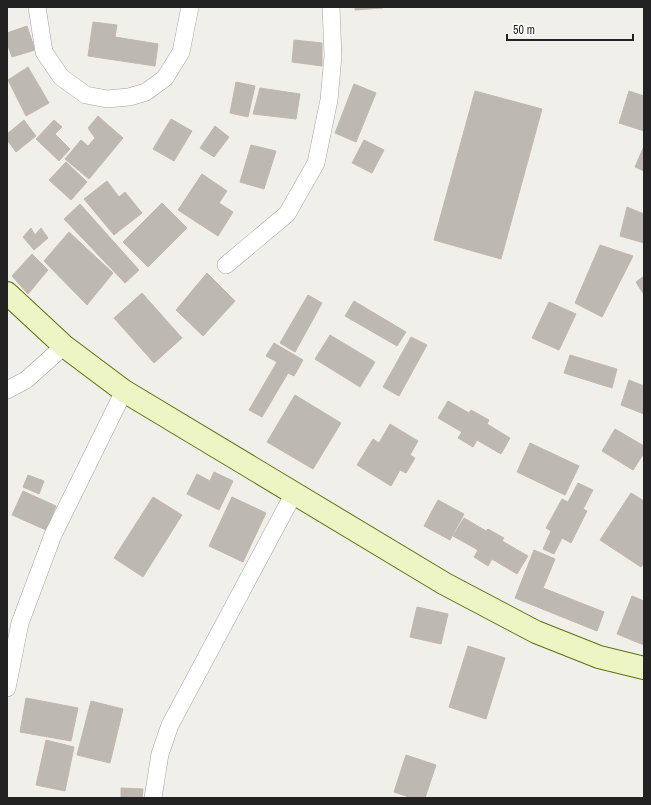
<svg xmlns="http://www.w3.org/2000/svg" width="651" height="805" viewBox="0 0 651 805" font-family="'Archivo Narrow',sans-serif">
	<rect width="100%" height="100%" fill="#f1efe9"/>
	<!-- building -->
	<path fill="#beb8b2" stroke="#c2b8ad" d="M355 7H383V8L355 10Z
		M93 22 117 25 115 37 158 44 155 66 88 56Z
		M27 26 35 50 12 57 7 43V33Z
		M294 40 322 43V66L292 62Z
		M28 67 49 103 26 116 8 80Z
		M236 82 255 86 248 117 230 113Z
		M354 84 376 93 356 142 335 133Z
		M260 88 300 94 296 119 253 114Z
		M475 91 542 109 501 259 434 240Z
		M629 91 644 96V131L619 123Z
		M98 116 123 138 89 179 65 159 81 140 88 146 95 138 88 128Z
		M171 119 192 131 174 161 153 149Z
		M24 120 36 136 16 152 7 140V134Z
		M54 120 62 127 55 134 70 149 59 161 36 139Z
		M215 126 229 137 214 157 200 148Z
		M364 140 384 150 372 173 352 163Z
		M251 145 276 151 264 189 240 182Z
		M644 146V171L635 167Z
		M66 162 87 182 71 200 49 180Z
		M202 174 227 191 219 203 233 212 218 236 178 210Z
		M107 181 119 197 125 192 142 213 114 235 84 199Z
		M162 203 187 228 148 267 123 242Z
		M80 204 139 270 125 283 64 219Z
		M627 207 644 214V243L620 236Z
		M31 228 35 235 41 228 48 238 34 250 23 237Z
		M69 232 113 273 87 305 44 261Z
		M600 245 633 256 602 317 575 303Z
		M32 254 48 270 28 294 12 276Z
		M207 273 235 301 203 336 176 310Z
		M644 276V295L636 282Z
		M142 293 182 338 154 363 114 318Z
		M308 295 322 303 295 352 280 343Z
		M354 301 406 332 397 346 345 316Z
		M549 302 576 314 559 350 532 338Z
		M330 335 375 362 360 387 315 359Z
		M411 337 427 345 399 396 383 387Z
		M274 343 303 360 294 376 288 373 262 417 249 410 277 362 266 356Z
		M570 355 617 369 612 388 564 373Z
		M629 380 644 386V414L621 405Z
		M295 395 341 423 313 469 267 442Z
		M448 401 469 413 471 410 489 420 487 424 510 438 501 454 477 440 473 447 458 438 462 432 438 418Z
		M390 424 418 441 410 455 415 458 406 473 400 470 391 486 357 465 373 439 379 443Z
		M615 429 644 446V453L633 470 602 451Z
		M530 443 579 466 565 495 517 472Z
		M214 472 233 481 219 510 187 494 197 474 210 481Z
		M28 475 44 481 39 494 23 487Z
		M578 483 593 490 583 509 587 511 571 543 562 538 554 554 543 549 551 531 546 528 562 499 568 502Z
		M23 491 56 506 46 530 12 515Z
		M631 493 644 501V563L641 567 600 540Z
		M153 497 182 515 143 577 114 558Z
		M232 497 266 513 243 562 209 546Z
		M438 500 464 514 450 540 424 526Z
		M464 518 486 531 488 529 504 538 502 541 528 556 517 574 492 559 488 566 474 557 478 550 453 536Z
		M534 550 555 559 543 588 604 612 597 631 515 598Z
		M632 596 644 601V645L617 634Z
		M417 607 448 614 441 644 410 637Z
		M468 646 505 658 486 719 449 707Z
		M26 698 78 708 71 741 20 732Z
		M91 701 123 709 110 763 77 755Z
		M46 740 74 747 65 791 36 785Z
		M406 755 436 765 425 798H412L394 792Z
		M121 788 143 789 142 798H121Z"/>
	<g fill="none" stroke-linecap="round" stroke-linejoin="round">
		<!-- street casing -->
		<g stroke="#a3a3a3" stroke-width="18">
			<path id="street" d="M37 7 44 52 61 77 86 95 107 99 129 97 146 92 165 78 181 52 190 7
				M226 265 287 214 316 163 329 100 333 56 331 7
				M7 390 26 380 64 346
				M7 688 20 623 53 535 124 391
				M153 798 160 754 170 725 294 493"/>
		</g>
		<!-- secondary casing -->
		<g stroke="#5d720f" stroke-width="24">
			<path id="secondary" d="M7 293 64 346 124 391 445 584 536 632 599 657 644 668"/>
		</g>
		<!-- street -->
		<use href="#street" stroke="#fff" stroke-width="17"/>
		<!-- secondary -->
		<use href="#secondary" stroke="#edf5c4" stroke-width="22"/>
	</g>
	<!-- border -->
	<rect width="651" height="805" fill="none" stroke="#222222" stroke-width="16"/>
	<!-- scale -->
	<path d="M507 34v6h126v-6" fill="none" stroke="#222222" stroke-width="2"/>
	<text x="513" y="34" font-size="12" fill="#222222" stroke="#ffffff" stroke-width="3" paint-order="stroke">50 m</text>
</svg>
